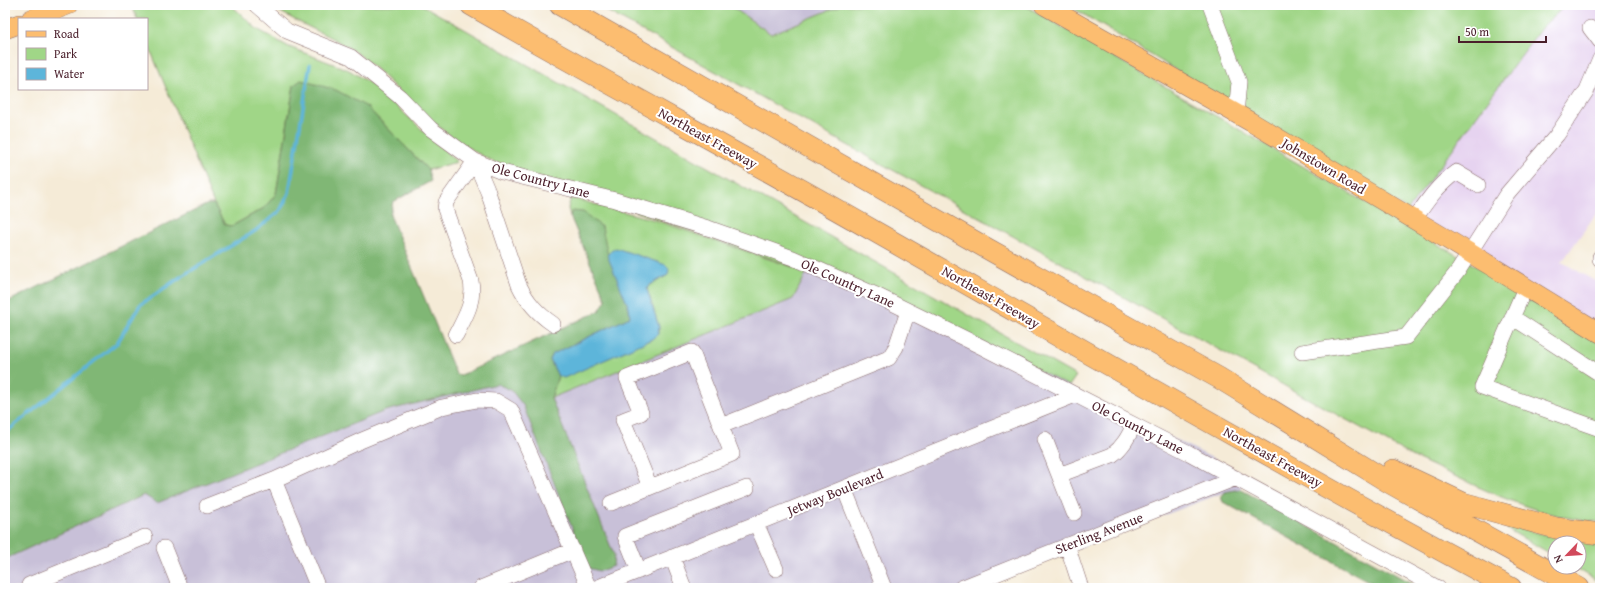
<svg xmlns="http://www.w3.org/2000/svg" width="1605" height="593" viewBox="0 0 1605 593" font-family="'Gentium Book Plus',serif">
	<rect width="100%" height="100%" fill="#fff"/>
	<filter id="ink" filterUnits="userSpaceOnUse"><feTurbulence type="fractalNoise" baseFrequency=".025" numOctaves="2"/><feDisplacementMap in="SourceGraphic" scale="8" xChannelSelector="R" yChannelSelector="G"/><feConvolveMatrix kernelMatrix="1 2 1 2 8 2 1 2 1" color-interpolation-filters="sRGB"/></filter>
	<filter id="wash" filterUnits="userSpaceOnUse"><feTurbulence type="fractalNoise" baseFrequency=".012" numOctaves="4" result="noise"/><feDisplacementMap in="SourceGraphic" scale="16" xChannelSelector="R" yChannelSelector="G"/><feGaussianBlur stdDeviation="0.9" result="paint"/><feColorMatrix in="noise" values="0 0 0 0 0 0 0 0 0 0 0 0 0 0 0 0 0 1.4 0 .05"/><feComposite in="paint" operator="in"/></filter>
	<g filter="url(#wash)">
		<rect width="100%" height="100%" fill="#f5ebd7"/>
		<!-- built -->
		<path fill="#e6d3f0" d="M1566 5H1600V208L1562 262 1600 284V337L1515 296 1408 210 1542 27Z"/>
		<!-- industrial -->
		<path fill="#c8c0d8" d="M729 5H842L771 34Z
			M813 261 919 310 1246 475 1240 489 1225 492 974 588H5V559L145 495 385 411 497 384 511 390 523 405 588 568 614 555 551 398 793 299Z"/>
		<!-- green -->
		<path fill="#a0d687" stroke="#757a59" d="M140 5H231L257 29 289 47 349 70 376 87 457 162 428 170 367 107 294 85 276 194 264 208 232 226 225 225 214 204 147 42V19H137L133 8Z
			M270 5H422L1076 376 1069 386 919 310 494 162C474 152 455 140 438 126 410 105 388 78 361 56 333 35 298 25 270 5Z
			M596 5H729L771 34 842 5H1024L1510 286 1515 296 1526 301H1539L1600 337V522C1534 518 1473 484 1414 457L869 157Z
			M1068 5H1566L1542 27 1408 210Z
			M571 198 655 220 807 272 793 299 551 398 558 376 564 377 652 339 658 334 659 327 647 289 650 285 668 275 611 251 607 255 602 227 572 211 570 216 568 208Z
			M1509 525 1550 536 1600 545V582L1574 567H1579V543H1555V556L1507 529Z"/>
		<!-- forest -->
		<path fill="#80b774" stroke="#656b50" d="M301 80 336 90 367 107 428 170 431 181 393 202 390 215 456 374 461 375 599 311 606 300 570 216 572 211 583 212 602 227 608 255 629 308 630 317 553 354 550 360 558 376 551 398 614 555 613 566 600 571 588 568 523 405 511 390 497 384 385 411 157 503 144 495 5 559V303L208 204H214L225 225 232 226 264 208 276 194 294 85Z
			M1240 489 1420 588H1381L1223 502 1221 497 1225 492Z"/>
		<!-- water -->
		<path fill="#5db5da" stroke="#546a82" d="M616 248 666 265 669 269 668 275 650 285 647 289 659 327 658 334 652 339 564 378 558 376 550 360 553 354 630 317 629 308 607 255 611 251Z"/>
		<g fill="none" stroke-linecap="round" stroke-linejoin="round">
			<!-- stream -->
			<path stroke="#5db5da" stroke-width="3.5" d="M5 433 117 343 140 305 179 278 255 231 280 211 289 193 310 65"/>
		</g>
	</g>
	<g filter="url(#ink)">
		<g fill="none" stroke-linecap="round" stroke-linejoin="round">
			<!-- minor casing -->
			<g stroke="#866667" stroke-width="16">
				<path id="minor" d="M257 5 287 31 351 57 400 97 431 129 475 161 502 172 615 200 711 229 793 258 874 294 982 347 1189 453 1438 588
					M1210 5 1239 82 1236 114
					M1590 28 1600 41
					M475 161 488 192 519 285C527 302 537 313 553 324
					M1414 220C1427 201 1437 186 1456 172L1478 185
					M1600 257V259
					M1525 288 1482 387 1600 429
					M1512 317 1600 374
					M456 335C465 317 475 302 471 281L445 209 446 202 475 161
					M1302 352 1406 337 1458 271 1506 195 1557 135 1587 90 1600 59
					M721 426 889 358 896 347 908 311
					M1045 439 1059 475
					M844 488 884 588
					M611 503 732 454 692 352 627 378 641 413 623 420 650 487
					M207 506 274 480
					M1074 513 1059 475 1112 455C1123 447 1128 437 1134 425
					M756 523 776 569
					M1067 545 1081 588
					M164 548 180 588
					M672 557 684 588
					M639 571 625 536 747 488
					M30 588 29 585 145 537
					M318 588 274 480 360 441 442 407 477 400 496 401 511 410 589 588
					M481 588 573 550
					M596 588 1075 395
					M961 588 1236 478"/>
			</g>
			<!-- major casing -->
			<g stroke="#866667" stroke-width="20">
				<path id="major" d="M1044 5 1251 122 1470 253 1600 333
					M31 19 68 5
					M5 29 19 24"/>
			</g>
			<!-- highway casing -->
			<g stroke="#866667" stroke-width="22">
				<path id="highway" d="M471 5C604 82 740 154 874 231 1085 351 1296 473 1511 588
					M560 5 988 249 1219 378 1390 483 1579 588
					M1393 470 1463 503 1556 528 1600 534"/>
			</g>
			<!-- minor -->
			<use href="#minor" stroke="#fff" stroke-width="15"/>
			<!-- major -->
			<use href="#major" stroke="#fcbd6f" stroke-width="19"/>
			<!-- highway -->
			<use href="#highway" stroke="#fcbd6f" stroke-width="21"/>
		</g>
	</g>
	<g text-anchor="middle" dominant-baseline="central" stroke-width="4" stroke-linejoin="round" paint-order="stroke">
		<!-- street labels -->
		<g font-size="14" fill="#4a1f2b" stroke="#fff">
			<text transform="translate(708 138) rotate(29)">Northeast Freeway</text>
			<text transform="translate(1324 166) rotate(31)">Johnstown Road</text>
			<text transform="translate(541 180) rotate(15)">Ole Country Lane</text>
			<text transform="translate(848 283) rotate(24)">Ole Country Lane</text>
			<text transform="translate(991 297) rotate(30)">Northeast Freeway</text>
			<text transform="translate(1138 427) rotate(27)">Ole Country Lane</text>
			<text transform="translate(1273 457) rotate(29)">Northeast Freeway</text>
			<text transform="translate(835 492) rotate(-22)">Jetway Boulevard</text>
			<text transform="translate(1099 533) rotate(-21)">Sterling Avenue</text>
		</g>
	</g>
	<!-- margin -->
	<rect width="1605" height="593" fill="none" stroke="#fff" stroke-width="20"/>
	<!-- legend -->
	<rect x="18" y="18" width="130" height="72" fill="#ffffff" stroke="#b7a5aa"/>
	<rect x="26" y="31" width="20" height="6" fill="#fcbd6f" stroke="#b7a5aa"/>
	<text x="54" y="38" font-size="12" fill="#4a1f2b">Road</text>
	<rect x="26" y="48" width="20" height="12" fill="#a0d687" stroke="#b7a5aa"/>
	<text x="54" y="58" font-size="12" fill="#4a1f2b">Park</text>
	<rect x="26" y="68" width="20" height="12" fill="#5db5da" stroke="#b7a5aa"/>
	<text x="54" y="78" font-size="12" fill="#4a1f2b">Water</text>
	<!-- north arrow -->
	<g transform="translate(1567 555) rotate(245)"><circle r="19" fill="#ffffff" stroke="#b7a5aa"/>
	<path d="M0-3L7 15L0 10L-7 15Z" fill="#d1495b"/>
	<text y="-6" font-size="11" font-weight="bold" text-anchor="middle" fill="#4a1f2b">N</text>
	</g>
	<!-- scale -->
	<path d="M1459 36v6h87v-6" fill="none" stroke="#4a1f2b" stroke-width="2"/>
	<text x="1465" y="36" font-size="12" fill="#4a1f2b" stroke="#ffffff" stroke-width="3" paint-order="stroke">50 m</text>
</svg>
